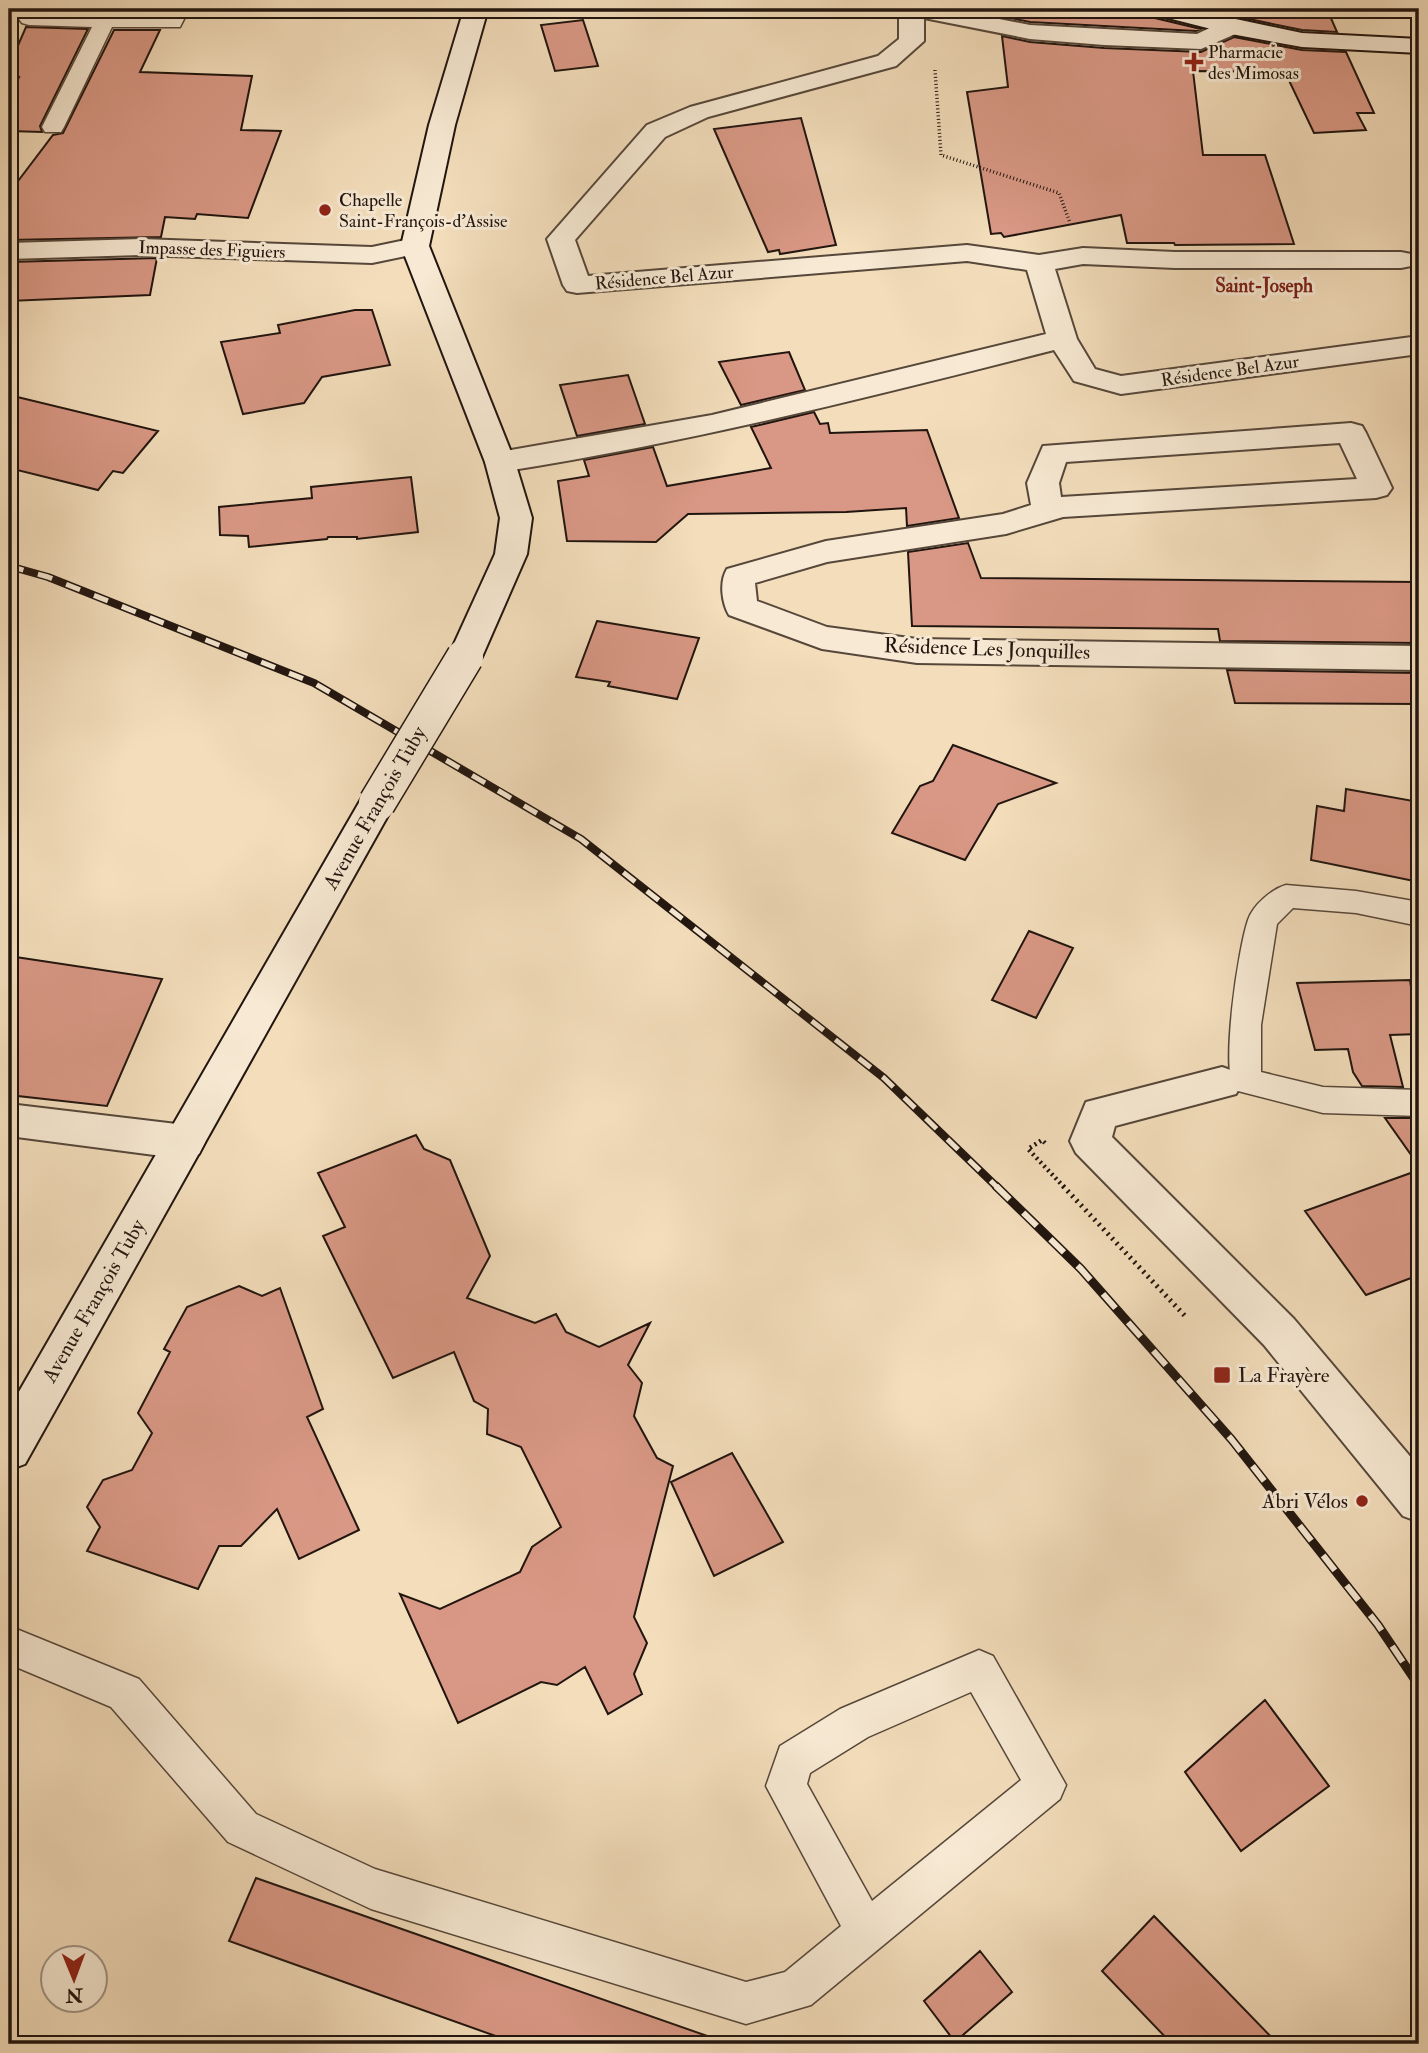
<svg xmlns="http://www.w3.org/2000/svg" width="1428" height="2053" viewBox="0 0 1428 2053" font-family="'IM FELL Double Pica',serif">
	<rect width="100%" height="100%" fill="#f3ddbb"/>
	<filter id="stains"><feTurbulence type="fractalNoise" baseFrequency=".00286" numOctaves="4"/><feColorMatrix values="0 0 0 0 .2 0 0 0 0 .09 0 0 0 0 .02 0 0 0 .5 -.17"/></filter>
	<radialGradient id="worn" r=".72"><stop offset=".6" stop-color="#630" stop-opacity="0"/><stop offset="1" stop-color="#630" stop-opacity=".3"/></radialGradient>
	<!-- building -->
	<path fill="#d99885" stroke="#21150f" stroke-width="2" d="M34 9H166L164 14 32 13Z
		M999 9H1146L1151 17 1201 29 1196 31 1030 22 1000 16Z
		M1200 9H1327L1337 32 1302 30Z
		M583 20 598 66 555 71 541 25Z
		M26 27 88 29 40 126 42 132 9 131V103L19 77H9V66Z
		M114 30H160L140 72 252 76 241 130 281 131 248 218 197 214 195 219 165 217 161 237 9 240V193L53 135 63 133Z
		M1002 36 1030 42 1104 48 1201 52 1234 37 1302 50 1346 52 1374 113H1357L1366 130 1314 133 1285 72 1193 71 1203 155H1265L1294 244 1175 245 1174 243H1127L1121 215 1004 237 1001 233 991 234 967 92 1008 87Z
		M801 118 836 245 780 254 779 250 768 252 714 129Z
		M157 258 150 295 9 301V262Z
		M355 310H372L390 365 322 377 304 403 243 414 221 342 280 333 278 325Z
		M789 352 805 390 741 405 719 362Z
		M628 375 645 424 577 436 560 385Z
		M9 395 158 431 123 473 113 471 98 490 9 468Z
		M814 412 820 424 828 423 830 433 927 430 959 518 907 526 906 508 846 512 688 514 656 542 567 541 558 481 589 476 584 460 653 447 667 486 771 468 751 427Z
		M411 477 418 532 357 539V537H328L327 539 249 547 248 536 220 535 219 507 312 498 311 487Z
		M968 543 981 578 1419 582V643L1220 641 1218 629 912 626 908 552Z
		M597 621 699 638 677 699 608 686 610 682 576 677Z
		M1227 670 1419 673V704L1235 703Z
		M953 745 1056 783 998 804 965 860 892 833 920 786 933 781Z
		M1346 789 1419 802V882L1311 860 1317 806 1344 811Z
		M1029 931 1073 948 1036 1018 992 1000Z
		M9 956 162 979 107 1106 9 1095Z
		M1410 980 1411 987 1419 986V1034L1390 1035 1403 1087 1362 1086 1353 1072 1348 1049 1315 1050 1297 983Z
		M1385 1118H1411L1419 1148V1166Z
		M416 1135 424 1149 450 1160 490 1256 467 1298 535 1323 556 1314 566 1332 599 1347 650 1323 628 1365 642 1383 634 1416 657 1458 673 1466 634 1617 647 1643 634 1674 642 1694 608 1714 585 1667 557 1685 541 1682 458 1723 400 1594 440 1609 520 1572 532 1547 561 1527 521 1447 487 1434 488 1409 474 1401 454 1352 393 1378 323 1236 345 1227 318 1173Z
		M1419 1170V1275L1366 1295 1305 1211Z
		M239 1286 262 1296 280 1288 323 1409 307 1417 359 1530 299 1559 277 1509 241 1546H219L198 1589 87 1551 100 1527 87 1507 103 1480 132 1470 152 1433 138 1413 170 1352 164 1349 187 1307Z
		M732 1453 783 1542 714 1576 671 1482Z
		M1265 1700 1329 1786 1241 1851 1185 1772Z
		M256 1878 713 2038 712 2044H518L229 1941Z
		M1154 1916 1278 2044H1172L1102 1971Z
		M980 1951 1012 1992 955 2042 924 2001Z"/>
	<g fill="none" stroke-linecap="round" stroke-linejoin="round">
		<!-- lane casing -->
		<g stroke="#56473a" stroke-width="3">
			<path id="lane" d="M169 9H189L180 27H112L64 127 61 132H45L42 127 92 27 29 25 22 23 19 19 22 15 166 17Z
				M1286 885 1356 891 1419 902V926L1356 913 1293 908 1277 924 1261 1025V1072L1323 1087 1419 1090V1116L1323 1113 1234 1090C1221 1065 1238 950 1248 920 1253 905 1272 889 1286 885Z
				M9 1626 139 1679 256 1814 375 1869 746 1982 785 1972 841 1926 766 1786 780 1746 840 1709 979 1650 993 1656 1066 1785 1060 1799 811 2005 746 2024 371 1909 228 1842 111 1707 9 1664ZM971 1692 1021 1780 872 1901 807 1784 810 1773 868 1737Z"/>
		</g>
		<!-- street casing -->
		<g stroke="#56473a" stroke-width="4">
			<path id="street" d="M899 9H949L1030 25 1197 34 1222 22 1231 20 1240 22 1243 27 1240 32 1201 49 1104 45 1030 39 924 18V41L896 66 708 117 665 137 575 240 588 276 967 245 1039 255 1083 248 1175 252H1401L1411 254 1415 260 1411 266 1401 268H1175L1083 264 1055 269 1077 339 1095 369 1121 376 1419 336V354L1121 394 1074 381 1054 350C870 397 687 443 500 472L489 469 485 462 489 455 500 452 712 415 1046 334 1027 270 967 261 577 293 567 291 563 285 547 239 647 125 690 107 878 56 899 39Z
				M415 238 425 240 429 246 425 252 372 263 141 255 9 259V243L141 239 372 247Z
				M1351 423 1362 426 1366 433 1392 488 1387 495 1376 498 1063 517 1006 534 827 562 755 583 757 601 827 627 917 639 1419 646V670L917 663 822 649 729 615C722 603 719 582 727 569L826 541 1003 514 1031 505 1027 483 1043 446ZM1340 443 1357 479 1061 497 1059 483 1066 462Z
				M1222 1067 1236 1072 1242 1083 1236 1094 1115 1126 1112 1137 1294 1319 1419 1467V1522L1403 1516 1264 1345 1076 1153 1070 1141 1086 1102Z
				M9 1104 185 1125 199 1130 205 1142 199 1154 185 1159 9 1136Z"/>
		</g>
		<!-- secondary casing -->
		<g stroke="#21150f" stroke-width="4">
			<path id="secondary" d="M464 9H488L455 125 429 246 515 462 532 518 527 554 482 657 477 665 465 669 453 665 448 657 495 554 500 518 485 462 401 246 429 125Z
				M1149 9H1189L1302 33 1419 39V53L1302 47 1231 34 1152 14Z
				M377 790 390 794 395 803 25 1464 9 1470V1409L364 794Z"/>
		</g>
		<!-- path-far2 -->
		<path stroke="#21150f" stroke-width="3.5" stroke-dasharray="1 2.5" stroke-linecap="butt" d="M935 70 941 155 1059 193 1070 223"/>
		<!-- path-far1 -->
		<path stroke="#21150f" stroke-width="4.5" stroke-dasharray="2 3.5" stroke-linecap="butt" d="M1045 1143 1042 1140 1028 1149 1065 1188"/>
		<!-- path -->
		<path stroke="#21150f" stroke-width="5" stroke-dasharray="2 4.5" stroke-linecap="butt" d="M1063 1186 1186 1317"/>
		<!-- lane -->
		<use href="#lane" fill="#f7e9d3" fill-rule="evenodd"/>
		<!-- street -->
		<use href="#street" fill="#f7e9d3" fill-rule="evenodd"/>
		<!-- secondary -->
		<use href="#secondary" fill="#f7e9d3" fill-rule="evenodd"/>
		<!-- rail-far1 casing -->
		<g stroke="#21150f" stroke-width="8">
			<path id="rail-far1" d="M9 566 48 577 314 683 581 839 884 1078 998 1188"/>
		</g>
		<!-- rail casing -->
		<g stroke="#21150f" stroke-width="9">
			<path id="rail" d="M996 1186 1081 1269 1232 1440 1378 1625 1419 1686"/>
		</g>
		<!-- rail-far1 -->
		<use href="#rail-far1" stroke="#f7e9d3" stroke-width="5" stroke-dasharray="15" stroke-linecap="butt"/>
		<!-- rail -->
		<use href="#rail" stroke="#f7e9d3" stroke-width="6" stroke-dasharray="19" stroke-linecap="butt"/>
		<!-- secondary-bridge casing -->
		<g stroke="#21150f" stroke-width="39" stroke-linecap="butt">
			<path id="secondary-bridge" d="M377 803 465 657"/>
		</g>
		<!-- secondary-bridge -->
		<use href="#secondary-bridge" stroke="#f7e9d3" stroke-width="36"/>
	</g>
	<!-- markers -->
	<g fill="#8f2418" stroke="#f7e9d3" stroke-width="2.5">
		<path d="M1190.5 51.5h7v7h7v7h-7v7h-7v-7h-7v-7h7z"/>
		<circle cx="325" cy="210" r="7"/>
		<rect x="1213" y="1366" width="18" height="18" rx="3.5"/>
		<circle cx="1362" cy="1501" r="7"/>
	</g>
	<g text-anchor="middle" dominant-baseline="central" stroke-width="6" stroke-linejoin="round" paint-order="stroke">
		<!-- far-poi labels -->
		<g font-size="18" fill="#21150f" stroke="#f7e9d3" text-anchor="start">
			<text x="1208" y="52">Pharmacie<tspan x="1208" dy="21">des Mimosas</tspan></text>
			<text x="339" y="200">Chapelle<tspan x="339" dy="21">Saint-François-d'Assise</tspan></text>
		</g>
		<!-- far-street labels -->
		<g font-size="18" fill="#21150f" stroke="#f7e9d3">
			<text transform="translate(212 250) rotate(2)">Impasse des Figuiers</text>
			<text transform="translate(664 278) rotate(-5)">Résidence Bel Azur</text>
			<text transform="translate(1230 371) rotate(-8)">Résidence Bel Azur</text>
		</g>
		<!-- far-neighbourhood labels -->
		<g font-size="19" font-weight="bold" fill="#7a1f14" stroke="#f7e9d3">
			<text x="1264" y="286">Saint-Joseph</text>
		</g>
		<!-- street labels -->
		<g font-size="21" fill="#21150f" stroke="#f7e9d3">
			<text transform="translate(987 649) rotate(2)">Résidence Les Jonquilles</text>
			<text transform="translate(375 808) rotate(-60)">Avenue François Tuby</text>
			<text transform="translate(94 1301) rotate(-60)">Avenue François Tuby</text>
		</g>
		<!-- poi labels -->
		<g font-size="21" fill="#21150f" stroke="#f7e9d3" text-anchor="start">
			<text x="1238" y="1375">La Frayère</text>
			<text x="1348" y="1501" text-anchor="end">Abri Vélos</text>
		</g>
	</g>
	<!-- margin -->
	<rect width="1428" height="2053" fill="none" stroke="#f3ddbb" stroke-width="35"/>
	<rect x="10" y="10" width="1407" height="2032" fill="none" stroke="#21150f" stroke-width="3.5"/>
	<rect x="18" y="18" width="1393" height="2018" fill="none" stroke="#21150f" stroke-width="2"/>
	<!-- north arrow -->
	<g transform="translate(74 1979) rotate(179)"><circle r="33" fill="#f7e9d3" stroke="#a19485" stroke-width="2"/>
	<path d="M0-5L12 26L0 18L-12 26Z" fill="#8f2418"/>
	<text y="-10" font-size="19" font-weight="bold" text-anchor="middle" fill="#21150f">N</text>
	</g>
	<rect width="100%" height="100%" filter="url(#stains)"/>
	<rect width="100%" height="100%" fill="url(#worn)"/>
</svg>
